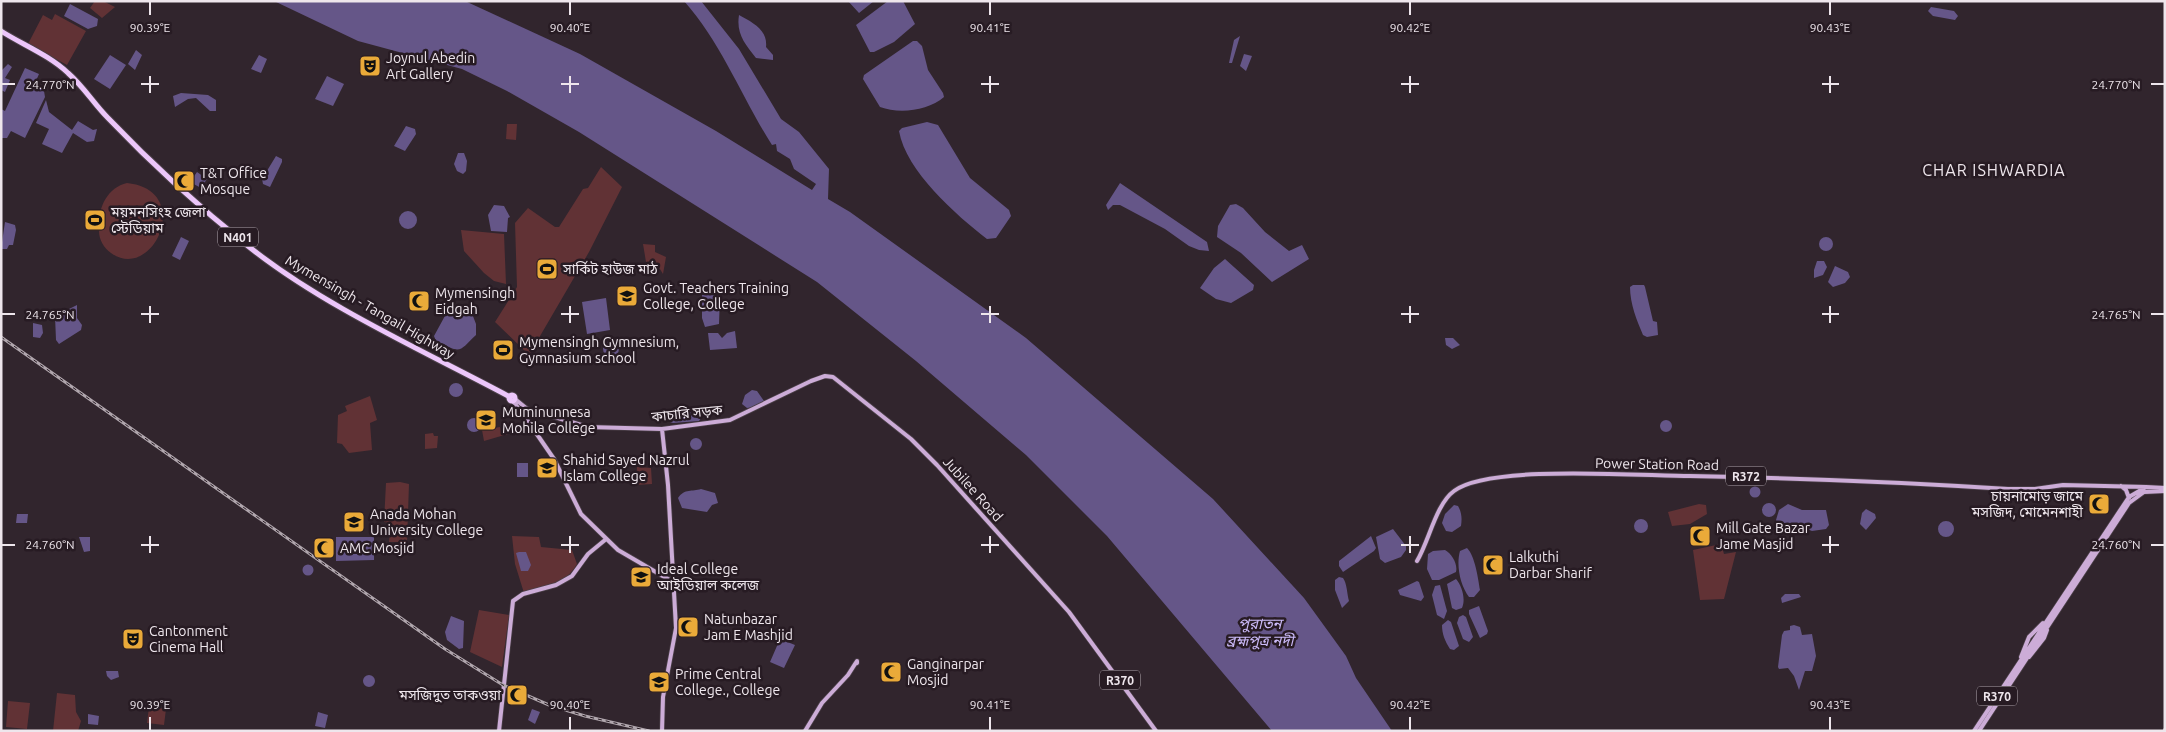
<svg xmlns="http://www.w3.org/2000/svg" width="2166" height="732" viewBox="0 0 2166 732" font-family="Ubuntu,'Noto Sans Bengali',sans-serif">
	<rect width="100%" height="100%" fill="#31252d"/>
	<!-- green -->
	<path fill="#613235" d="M95 1H103L115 7 102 18 90 8Z
		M55 14 86 31 67 65 28 44 43 15 52 20Z
		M507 124H517L516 140 506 139Z
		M601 167 622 187 589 252 529 355 495 322 517 287 515 223 528 208 555 227H559L583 189 588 188Z
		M127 183C195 190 153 283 111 253 104 248 99 240 99 231 97 210 106 188 127 183Z
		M461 230 504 234 506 284 494 281 484 273 464 251Z
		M643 244 655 245V252L666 257 663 274 655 261 646 262Z
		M370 396 377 420 370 423 372 450 349 453 342 444 337 443 338 415 347 411 345 406Z
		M500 427 501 432 505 430 508 434 484 441 482 430Z
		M433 433 434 436H438L437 448 425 449V434Z
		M637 467 651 468 652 484 636 485Z
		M400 482 409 484 407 542H389L391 523 384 522 386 483Z
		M1699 504 1706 505 1707 514 1690 524 1672 526 1668 512Z
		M512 536 539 537 541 547 572 550 577 564C565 585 545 587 524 593L515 564Z
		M1721 544 1724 554 1736 552 1724 599 1700 600 1693 550Z
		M479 610 509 615 502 667 470 652Z
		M57 693 75 695 76 712 81 721 78 731H53Z
		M8 701 30 703 27 729 6 727Z
		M149 707 166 709 164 725 147 723Z"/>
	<!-- water -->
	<path fill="#655688" d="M274 1H465L580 54 716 131 812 190 816 184 794 169 790 159 777 151 776 144 772 145C742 98 722 44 684 1H701L739 49 781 119 799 132 829 169 828 199 850 212 1026 338 1213 499 1304 598 1346 656 1356 678 1392 731H1272L1107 536 1026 455 916 361 817 282 579 132 507 91 462 69 358 41Z
		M848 1H874L859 13Z
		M888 1H903L915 24 894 42 874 52H870L856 25Z
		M70 4 98 19 97 26 88 29 64 16Z
		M1931 7 1954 11 1958 16 1955 20 1933 16 1928 11Z
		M739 15C752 22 768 30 766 47L773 55V60L756 58C745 44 736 34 739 15Z
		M1240 36 1232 63H1229L1234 40Z
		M913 41H917L922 46 928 70 943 93 944 97C928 111 899 114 880 107L863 79 864 75Z
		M136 50 142 55 135 70 128 64Z
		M1244 54 1252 56 1246 71 1240 66Z
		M110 55 126 65 110 89 94 79Z
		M259 55 267 59 261 73 251 69Z
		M8 64 12 67 5 78 10 80 5 92 1 90V71Z
		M25 68 39 74 35 83 44 91 45 97 25 138 11 131 7 138H1V109L5 111Z
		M327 76 344 84 333 106 315 99Z
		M181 93 208 95 216 100V111H210L196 98 188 99 175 107 173 96Z
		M46 100 49 112 72 130 78 121 93 130 97 129 94 141 87 142 73 133 62 153 42 144 49 129 36 123Z
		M927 122 938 125 970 178 1009 210 1011 216 996 238 987 239C956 215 906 171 899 131L902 128Z
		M406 126 415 129 416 134 405 151 394 146Z
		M458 153H464L467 161 466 171 463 174 457 171 454 164Z
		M276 156 282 159V162L270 187 263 184 262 179Z
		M197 172 207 179 201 188 190 182Z
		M1120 183 1207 242 1209 251 1199 250 1189 246 1165 229 1120 205H1113L1108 210 1106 205Z
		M1236 204 1243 208 1265 232 1289 251 1302 245 1309 259 1272 282 1241 253 1217 237 1218 226 1230 205Z
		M494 205 504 206 510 217 508 218 507 232 491 231 488 215Z
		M399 220a9 9 0 1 1 18 0a9 9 0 1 1-18 0Z
		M5 222 15 225 16 230 13 245H9L7 249H1Z
		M1819 244a7 7 0 1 1 14 0a7 7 0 1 1-14 0Z
		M181 237 189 241 180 260 172 256Z
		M1225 259 1254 285 1253 290 1231 303 1216 299 1200 288 1214 268Z
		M1817 261H1824L1827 267 1823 275 1814 278V270Z
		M1835 266 1848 272 1850 277 1845 283 1833 287 1828 282Z
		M1633 285H1644L1645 287 1653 321 1657 322 1658 335 1647 337 1643 335C1637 321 1630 304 1630 287Z
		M702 295H720L719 324 705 327 702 318Z
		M606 298 610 330 587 334 582 302Z
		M452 303 471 311 476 324V335C462 348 461 355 444 344L441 346 437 344 434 336Z
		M77 305V318L82 325 81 330 59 344 56 340 55 316Z
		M33 323 42 325 43 333 40 338 33 337Z
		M735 331 737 348 710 350 708 333H718L722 338 727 333Z
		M1445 338H1453L1460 345 1452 349 1446 345Z
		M603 349a8 8 0 1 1 16 0a8 8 0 1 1-16 0Z
		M449 390a7 7 0 1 1 14 0a7 7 0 1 1-14 0Z
		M752 390 757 391 764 401 754 407 747 408 742 404 745 395Z
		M690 407 691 414 694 415 696 418H701L699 421 673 423 667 421 666 413 670 409Z
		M467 425a7 7 0 1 1 14 0a7 7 0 1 1-14 0Z
		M1660 426a6 6 0 1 1 12 0a6 6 0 1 1-12 0Z
		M690 444a6 6 0 1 1 12 0a6 6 0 1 1-12 0Z
		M517 463H528V477H517Z
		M1749.5 492a5.5 5.5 0 1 1 11 0a5.5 5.5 0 1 1-11 0Z
		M701 489 715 493 718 503 712 505 707 512 682 508 678 498C685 488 692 492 701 489Z
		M1762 510a7 7 0 1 1 14 0a7 7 0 1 1-14 0Z
		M1788 504 1802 510H1826L1829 525 1826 529 1812 531 1794 524 1781 527 1776 520 1779 510Z
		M1454 505 1458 506C1462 513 1462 519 1461 526L1452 532 1446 531 1442 523 1445 514Z
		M1866 509 1875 514 1876 518 1866 530 1860 524 1862 513Z
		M17 514H28L27 523H16Z
		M1634 526a7 7 0 1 1 14 0a7 7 0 1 1-14 0Z
		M1938 529a8 8 0 1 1 16 0a8 8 0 1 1-16 0Z
		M1393 529 1406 546V550L1401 557 1385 563 1380 559 1376 537Z
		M1371 536 1376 548 1374 551 1343 572 1339 566V561Z
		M79 537H90V551L84 552Z
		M336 537H374V560L336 561Z
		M1467 548C1475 556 1478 578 1480 590L1474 597H1469C1460 585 1456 565 1460 551Z
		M1445 550C1452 554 1458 564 1456 572L1439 580H1432L1427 569 1428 554 1433 551Z
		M519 552H526L531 565 528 571H521L516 553Z
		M302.5 570a5.5 5.5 0 1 1 11 0a5.5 5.5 0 1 1-11 0Z
		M1339 577 1343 578C1347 583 1347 594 1349 601L1342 608 1335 590V580Z
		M1456 579C1462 586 1466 599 1462 608L1456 610 1452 608 1447 584Z
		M1417 581 1419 582 1424 597 1421 601 1400 595 1398 590Z
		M1440 585 1447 611 1444 619 1437 615 1432 595 1435 586Z
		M1785 594H1799L1801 597 1782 603 1781 598Z
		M1479 606 1488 631 1487 634 1480 638 1469 614V610Z
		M1463 615 1466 617 1473 637 1469 642 1463 639 1457 623 1459 617Z
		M451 616 464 621 463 648 459 649 447 640 445 632Z
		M1448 620 1451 622 1459 646 1454 650 1450 649C1445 641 1442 634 1442 625Z
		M1794 625 1800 627 1802 635 1812 634 1816 656 1812 671H1805L1799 690 1794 676 1788 668 1779 669 1778 667 1782 635 1784 631 1790 630V626Z
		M780 639 795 645 784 668 770 662Z
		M106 671H118L119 677 111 680 107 676Z
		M363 681a6 6 0 1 1 12 0a6 6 0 1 1-12 0Z
		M532 709 540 712 535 724 528 720Z
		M318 712 328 715 325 728 315 726Z
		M88 714 99 716 98 725 88 724Z"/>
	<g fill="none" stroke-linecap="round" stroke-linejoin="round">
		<!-- major casing -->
		<g stroke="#4b4048" stroke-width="5.5">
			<path id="major" d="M515 399 526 408
				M512 400 522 413
				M524 408 522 412 524 414 533 411
				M528 409 588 427 662 429 730 420 811 381 825 376 833 377 911 439 937 465 1069 612 1156 731
				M523 414 554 459 581 514 618 550 673 582
				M2121 486 2126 490 2129 498
				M1417 561C1429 541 1436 504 1454 491 1489 464 1642 476 1690 476 1796 478 1902 482 2008 489H2035L2063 485 2146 487
				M2021 657 2029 637 2043 623
				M2029 657 2044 638 2047 630
				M499 731 513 601 523 594 556 585 572 576 588 554 605 540
				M662 731 663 697 676 628 668 485 662 429
				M805 731 822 703 848 675 855 664 857 663V661L855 664
				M1974 731 2129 497 2146 487 2165 488
				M1979 731 2129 503 2144 492 2165 491"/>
		</g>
		<!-- highway casing -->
		<g stroke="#4b4048" stroke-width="7">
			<path id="highway" d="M1 31C23 45 49 55 68 73 84 87 94 104 108 118 151 163 199 207 248 246 323 306 424 351 510 397
				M509 398a3 3 0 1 1 6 0a3 3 0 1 1-6 0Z"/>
		</g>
		<!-- major -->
		<use href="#major" stroke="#ccacd7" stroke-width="4"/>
		<!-- highway -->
		<use href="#highway" stroke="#ecc6fa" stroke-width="5"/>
		<!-- rail casing -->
		<g stroke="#b0a6ad" stroke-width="3">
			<path id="rail" d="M1 337 445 649 503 685 549 705 585 716 649 731
				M2164 731 2165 729"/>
		</g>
		<!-- rail -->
		<use href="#rail" stroke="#271b23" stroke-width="1" stroke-dasharray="4" stroke-linecap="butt"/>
	</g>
	<!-- ticks -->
	<path fill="none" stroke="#eee6ec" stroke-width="2" d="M150 2V15M570 2V15M990 2V15M1410 2V15M1830 2V15M150 76V93M570 76V93M990 76V93M1410 76V93M1830 76V93M2 84H15M141 84H159M561 84H579M981 84H999M1401 84H1419M1822 84H1839M2151 84H2164M150 306V323M570 306V323M990 306V323M1410 306V323M1830 306V323M2 314H15M141 314H159M561 314H579M981 314H999M1401 314H1419M1822 314H1839M2151 314H2164M150 536V553M570 536V553M990 536V553M1410 536V553M1830 536V553M2 545H15M141 545H159M561 545H579M981 545H999M1401 545H1419M1822 545H1839M2151 545H2164M150 717V730M570 717V730M990 717V730M1410 717V730M1830 717V730"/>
	<!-- icons -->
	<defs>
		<g id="theatre-square" transform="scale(1.125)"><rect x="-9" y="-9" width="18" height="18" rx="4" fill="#eaaa39" stroke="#271b23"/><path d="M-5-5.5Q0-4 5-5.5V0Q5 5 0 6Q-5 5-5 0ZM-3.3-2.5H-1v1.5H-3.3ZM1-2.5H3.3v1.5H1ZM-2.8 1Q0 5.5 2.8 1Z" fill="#111"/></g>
		<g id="mosque-square" transform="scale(1.125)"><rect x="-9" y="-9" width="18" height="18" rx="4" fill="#eaaa39" stroke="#271b23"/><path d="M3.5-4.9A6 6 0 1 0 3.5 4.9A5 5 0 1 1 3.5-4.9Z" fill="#111"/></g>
		<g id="stadium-square" transform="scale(1.125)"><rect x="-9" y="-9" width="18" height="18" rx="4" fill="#eaaa39" stroke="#271b23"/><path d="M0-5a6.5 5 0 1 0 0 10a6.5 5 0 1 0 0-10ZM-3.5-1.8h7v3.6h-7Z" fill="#111"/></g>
		<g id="university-square" transform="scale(1.125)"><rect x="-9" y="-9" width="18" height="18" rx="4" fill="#eaaa39" stroke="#271b23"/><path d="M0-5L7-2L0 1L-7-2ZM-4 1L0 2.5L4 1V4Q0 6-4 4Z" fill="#111"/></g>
	</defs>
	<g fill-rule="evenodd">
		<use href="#theatre-square" x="370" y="66"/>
		<use href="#mosque-square" x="184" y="181"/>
		<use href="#stadium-square" x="95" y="220"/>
		<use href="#stadium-square" x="547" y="269"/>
		<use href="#university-square" x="627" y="296"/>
		<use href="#mosque-square" x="419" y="301"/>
		<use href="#stadium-square" x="503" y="350"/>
		<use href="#university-square" x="486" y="420"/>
		<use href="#university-square" x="547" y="468"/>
		<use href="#mosque-square" x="2099" y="504"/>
		<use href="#university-square" x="354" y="522"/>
		<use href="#mosque-square" x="1700" y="536"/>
		<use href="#mosque-square" x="324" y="548"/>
		<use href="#mosque-square" x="1493" y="565"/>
		<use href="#university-square" x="641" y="577"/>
		<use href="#mosque-square" x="688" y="627"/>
		<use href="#theatre-square" x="133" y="639"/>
		<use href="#mosque-square" x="891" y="672"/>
		<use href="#university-square" x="659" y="682"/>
		<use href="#mosque-square" x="517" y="695"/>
	</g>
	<g text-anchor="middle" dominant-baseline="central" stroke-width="5" stroke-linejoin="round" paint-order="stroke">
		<!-- shield labels -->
		<g fill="#271b23" stroke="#b2a9b0" stroke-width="1">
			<rect x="218" y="227.5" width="40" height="19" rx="4"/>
			<rect x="1726" y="466.5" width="40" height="19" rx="4"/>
			<rect x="1100" y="670.5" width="40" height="19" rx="4"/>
			<rect x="1977" y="686.5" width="40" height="19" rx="4"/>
		</g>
		<g font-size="12" font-weight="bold" fill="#eee6ec">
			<text x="238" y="237">N401</text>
			<text x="1746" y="476">R372</text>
			<text x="1120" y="680">R370</text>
			<text x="1997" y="696">R370</text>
		</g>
		<!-- poi labels -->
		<g font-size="14" fill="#eee6ec" stroke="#271b23" text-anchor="start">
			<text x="386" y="58">Joynul Abedin<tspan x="386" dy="16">Art Gallery</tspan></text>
			<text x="200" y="173">T&amp;T Office<tspan x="200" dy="16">Mosque</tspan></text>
			<text x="111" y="212">ময়মনসিংহ জেলা<tspan x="111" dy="16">স্টেডিয়াম</tspan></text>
			<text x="563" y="269">সার্কিট হাউজ মাঠ</text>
			<text x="643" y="288">Govt. Teachers Training<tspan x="643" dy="16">College, College</tspan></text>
			<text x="435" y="293">Mymensingh<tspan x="435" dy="16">Eidgah</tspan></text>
			<text x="519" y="342">Mymensingh Gymnesium,<tspan x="519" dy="16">Gymnasium school</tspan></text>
			<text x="502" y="412">Muminunnesa<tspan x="502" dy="16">Mohila College</tspan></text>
			<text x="563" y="460">Shahid Sayed Nazrul<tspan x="563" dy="16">Islam College</tspan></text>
			<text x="2083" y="496" text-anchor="end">চায়নামোড় জামে<tspan x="2083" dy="16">মসজিদ, মোমেনশাহী</tspan></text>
			<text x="370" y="514">Anada Mohan<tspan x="370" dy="16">University College</tspan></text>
			<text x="1716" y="528">Mill Gate Bazar<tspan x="1716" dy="16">Jame Masjid</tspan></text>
			<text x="340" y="548">AMC Mosjid</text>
			<text x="1509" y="557">Lalkuthi<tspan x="1509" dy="16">Darbar Sharif</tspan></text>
			<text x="657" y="569">Ideal College<tspan x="657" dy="16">আইডিয়াল কলেজ</tspan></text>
			<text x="704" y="619">Natunbazar<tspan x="704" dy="16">Jam E Mashjid</tspan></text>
			<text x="149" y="631">Cantonment<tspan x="149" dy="16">Cinema Hall</tspan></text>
			<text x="907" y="664">Ganginarpar<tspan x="907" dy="16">Mosjid</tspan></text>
			<text x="675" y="674">Prime Central<tspan x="675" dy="16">College., College</tspan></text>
			<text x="501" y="695" text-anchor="end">মসজিদুত তাকওয়া</text>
		</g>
		<!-- street labels -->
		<g font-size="14" fill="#eee6ec" stroke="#271b23">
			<text transform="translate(370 307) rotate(30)">Mymensingh - Tangail Highway</text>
			<text transform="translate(687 413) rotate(-6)">কাচারি সড়ক</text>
			<text transform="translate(1657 464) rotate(1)">Power Station Road</text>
			<text transform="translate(973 489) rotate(48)">Jubilee Road</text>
		</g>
		<!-- water labels -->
		<g font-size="15" font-style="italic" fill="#cbbaf9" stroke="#271b23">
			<text x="1260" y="623">পুরাতন<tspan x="1260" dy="17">ব্রহ্মপুত্র নদী</tspan></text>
		</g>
		<!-- quarter labels -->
		<g font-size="16" letter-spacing="1" fill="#eee6ec" stroke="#271b23">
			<text x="1994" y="170">CHAR ISHWARDIA</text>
		</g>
	</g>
	<g font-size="12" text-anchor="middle" fill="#eee6ec" stroke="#271b23" stroke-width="5" stroke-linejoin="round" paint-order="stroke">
		<text x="150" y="32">90.39°E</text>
		<text x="570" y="32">90.40°E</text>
		<text x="990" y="32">90.41°E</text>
		<text x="1410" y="32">90.42°E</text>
		<text x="1830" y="32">90.43°E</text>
		<text x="50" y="89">24.770°N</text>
		<text x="2116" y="89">24.770°N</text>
		<text x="50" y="319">24.765°N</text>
		<text x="2116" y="319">24.765°N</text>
		<text x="50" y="549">24.760°N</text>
		<text x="2116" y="549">24.760°N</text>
		<text x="150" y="709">90.39°E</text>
		<text x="570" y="709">90.40°E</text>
		<text x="990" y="709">90.41°E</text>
		<text x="1410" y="709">90.42°E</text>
		<text x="1830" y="709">90.43°E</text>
	</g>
	<!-- border -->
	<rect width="2166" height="732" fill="none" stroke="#eee6ec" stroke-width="5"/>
</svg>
